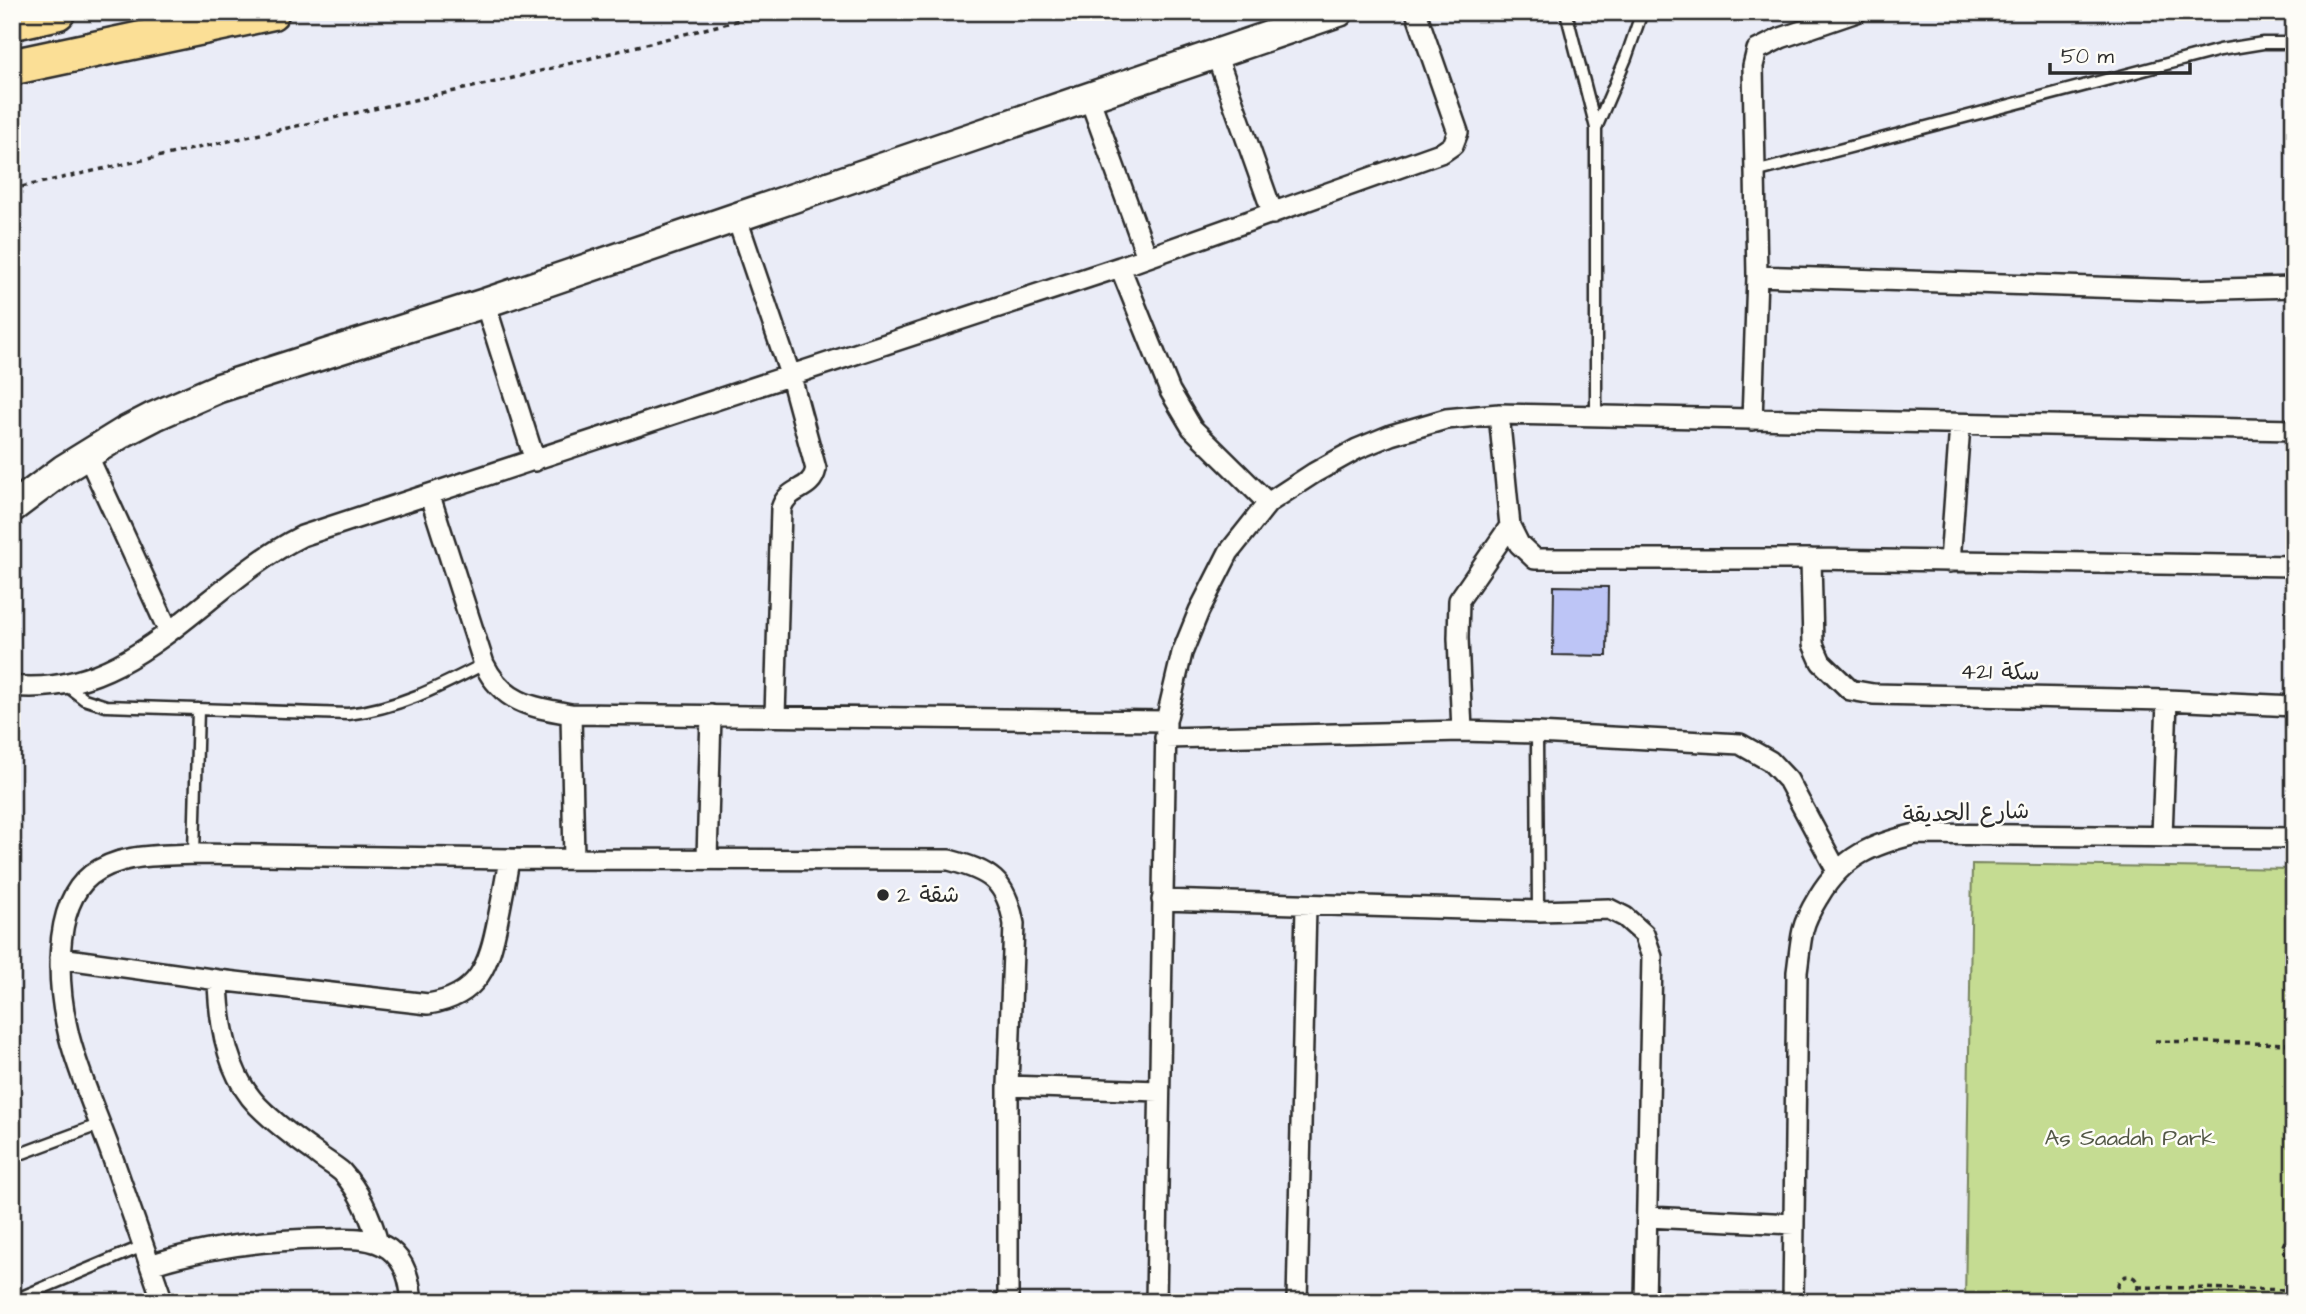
<svg xmlns="http://www.w3.org/2000/svg" width="2306" height="1314" viewBox="0 0 2306 1314" font-family="'Architects Daughter','Playpen Sans Arabic',sans-serif">
	<rect width="100%" height="100%" fill="#eaecf7"/>
	<filter id="ink" filterUnits="userSpaceOnUse"><feTurbulence type="fractalNoise" baseFrequency=".0143" numOctaves="2"/><feDisplacementMap in="SourceGraphic" scale="14" xChannelSelector="R" yChannelSelector="G"/><feConvolveMatrix kernelMatrix="1 2 1 2 8 2 1 2 1" color-interpolation-filters="sRGB"/></filter>
	<g filter="url(#ink)">
		<!-- green -->
		<path fill="#c5dc92" stroke="#78845e" stroke-width="2" d="M1972 864 2294 869V1302H1965Z"/>
		<!-- building -->
		<path fill="#bdc5f6" stroke="#2b2b2b" stroke-width="2" d="M1554 586 1608 587 1607 656 1553 655Z"/>
		<g fill="none" stroke-linecap="round" stroke-linejoin="round">
			<!-- lane casing -->
			<g stroke="#2b2b2b" stroke-width="15">
				<path id="lane" d="M1566 12 1596 128V417
					M1596 128 1626 58 1642 12
					M1755 172 2220 50 2263 43H2294
					M66 685 84 699 106 706 348 714C399 708 439 687 484 664
					M1537 733 1538 911
					M194 854 198 709
					M12 1157 101 1124
					M12 1301 143 1246"/>
			</g>
			<!-- street casing -->
			<g stroke="#2b2b2b" stroke-width="24">
				<path id="street" d="M1216 54 1273 214
					M1089 97 1147 257
					M736 216 791 377 816 469C811 493 788 485 781 509L775 716
					M1120 267 1170 391 1192 428 1268 503
					M1757 276 2185 290 2294 287
					M485 303 535 461
					M1499 414 1510 526 1519 544 1535 559H1811L2294 566
					M1752 420 1757 276 1753 66 1757 50 1781 38 1857 12
					M87 454 169 632
					M430 496 484 664C503 703 531 707 571 714L1166 721
					M1811 559 1813 644 1821 662 1850 690 1873 694 2167 700 2294 706
					M1950 562 1960 425
					M12 686C135 699 203 585 302 536L1120 267 1443 152 1453 145 1458 132 1416 12
					M571 714 574 859
					M1462 731 1458 638 1459 600 1510 526
					M1165 738 1462 731 1537 733 1740 744 1770 761 1788 780 1837 871
					M2162 836 2167 700
					M707 859 711 715
					M1162 900 1538 911 1609 909 1625 917 1644 934 1652 957 1645 1302
					M60 958 218 980 428 1004C480 996 489 964 498 919 502 899 506 879 509 859
					M218 980C219 1022 227 1074 258 1106 275 1123 296 1139 316 1153 324 1160 334 1165 342 1172 360 1192 371 1217 378 1243
					M1008 1086 1159 1091
					M1648 1217 1794 1224
					M150 1265C206 1247 261 1240 320 1239 343 1239 369 1235 389 1249 406 1262 410 1281 412 1302
					M163 1302C146 1253 129 1205 112 1156 98 1117 79 1075 69 1036 58 991 50 907 91 875 121 853 159 856 194 854L509 859 949 860C990 871 1006 880 1014 924L1008 1086V1302
					M1156 1302 1166 721 1182 653 1199 611 1229 552 1268 503 1314 473 1357 449 1391 435 1446 419 1499 414 2294 430
					M1297 1302 1306 906
					M1793 1302 1797 972C1799 958 1800 943 1803 930 1806 917 1813 906 1819 896 1843 856 1873 844 1916 834L2294 838"/>
			</g>
			<!-- secondary casing -->
			<g stroke="#2b2b2b" stroke-width="33">
				<path id="secondary" d="M12 508 64 469 124 432 155 416 219 388 485 303 1339 12"/>
			</g>
			<!-- highway casing -->
			<g stroke="#2b2b2b" stroke-width="40">
				<path id="highway" d="M12 22 57 12
					M12 67 271 12"/>
			</g>
			<!-- path -->
			<path stroke="#2b2b2b" stroke-width="3.5" stroke-dasharray="5 5" stroke-linecap="butt" d="M12 189 509 79 771 12
				M2155 1041 2294 1044
				M2294 1237 2285 1241 2282 1248 2287 1257 2294 1259
				M2118 1286a10 10 0 1 1 20 0a10 10 0 1 1-20 0Z
				M2138 1287 2294 1290
				M2293 1289V1259"/>
			<!-- lane -->
			<use href="#lane" stroke="#fdfcf7" stroke-width="10"/>
			<!-- street -->
			<use href="#street" stroke="#fdfcf7" stroke-width="19"/>
			<!-- secondary -->
			<use href="#secondary" stroke="#fdfcf7" stroke-width="28"/>
			<!-- highway -->
			<use href="#highway" stroke="#fbdf96" stroke-width="35"/>
		</g>
	</g>
	<!-- markers -->
	<circle fill="#2b2b2b" stroke="#fdfcf7" stroke-width="2.5" cx="883" cy="895" r="7"/>
	<g text-anchor="middle" dominant-baseline="central" stroke-width="5" stroke-linejoin="round" paint-order="stroke">
		<!-- street labels -->
		<g font-size="23" fill="#2b2b2b" stroke="#fdfcf7">
			<text transform="translate(2000 672) rotate(1)">سكة 421</text>
			<text transform="translate(1966 813) rotate(-2)">شارع الحديقة</text>
		</g>
		<!-- poi labels -->
		<g font-size="23" fill="#2b2b2b" stroke="#fdfcf7" text-anchor="start">
			<text x="897" y="895">شقة 2</text>
		</g>
		<!-- park labels -->
		<g font-size="23" fill="#525745" stroke="#fdfcf7">
			<text x="2130" y="1138">As Saadah Park</text>
		</g>
	</g>
	<!-- margin -->
	<rect width="2306" height="1314" fill="none" stroke="#fdfcf7" stroke-width="42"/>
	<rect x="21" y="21" width="2264" height="1272" fill="none" stroke="#2b2b2b" stroke-width="2.5" filter="url(#ink)"/>
	<!-- scale -->
	<path d="M2050 63v10h140v-10" fill="none" stroke="#2b2b2b" stroke-width="3.5"/>
	<text x="2061" y="63" font-size="21" fill="#2b2b2b" stroke="#fdfcf7" stroke-width="5" paint-order="stroke">50 m</text>
</svg>
